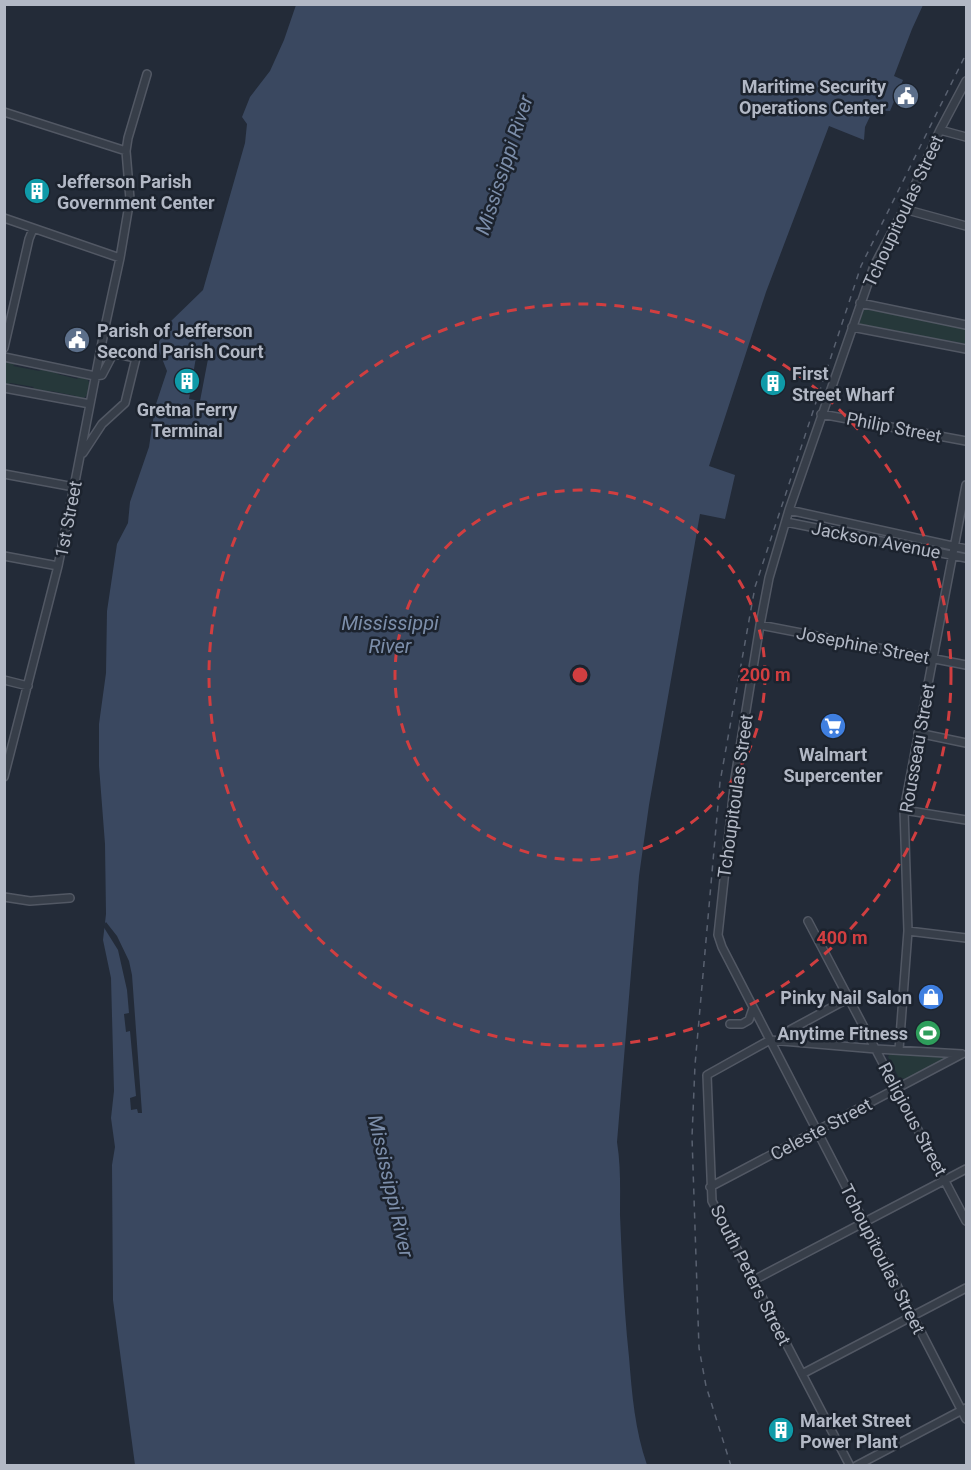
<svg xmlns="http://www.w3.org/2000/svg" width="971" height="1470" viewBox="0 0 971 1470" font-family="Roboto,sans-serif">
	<rect width="100%" height="100%" fill="#232b38"/>
	<!-- green -->
	<path fill="#26383a" d="M864 309 966 328V344L859 324Z
		M4 360 17 362 13 366 39 371 44 368 61 371 57 374 77 379 82 375 86 376 91 387 90 392 82 400 72 399 76 396 51 391 46 394 30 391 34 387 11 383 5 386Z
		M890 1053 943 1057V1061H939L905 1081 903 1078 900 1080 888 1057Z"/>
	<!-- water -->
	<path fill="#3a4860" d="M296 5H923L912 29 894 76 903 80 890 111 873 110 865 127 864 140 829 126 766 292 709 466 735 475 725 519 700 514 649 805 639 876 617 1142C621 1167 620 1191 620 1215 622 1263 624 1310 629 1357 632 1395 635 1430 647 1465H135L113 1300 112 1165 115 1147 111 1118 114 1091 111 978 103 940 106 914 105 844 99 766V724L106 673 107 611 117 544 128 523 130 502 149 447 155 407 167 371 157 346 167 325 203 290 245 143 247 124 242 117 250 97 270 71 284 40Z"/>
	<!-- pier -->
	<path fill="#232b38" d="M196 357 208 359 200 401 189 399Z
		M106 922 117 936 129 961 132 975 142 1113H138L137 1109 131 1110 130 1098 136 1096 130 1031 126 1032 124 1014 129 1013 127 990 118 950 103 926Z"/>
	<g fill="none" stroke-linecap="round" stroke-linejoin="round">
		<!-- minor casing -->
		<g stroke="#525864" stroke-width="10">
			<path id="minor" d="M966 81 940 130 904 209 874 266 789 510 769 578 760 625 735 778 718 935 722 947 966 1419
				M4 112 126 151
				M940 130 966 137
				M904 209 966 226
				M4 218 120 258
				M860 303 966 325
				M852 327 966 349
				M4 348 29 239 33 229
				M4 357 95 376
				M4 388 90 404
				M821 414 966 441
				M83 453 102 424 125 403 136 358 116 354 112 356 102 375 95 376
				M4 474 74 487
				M789 510 966 549
				M786 522 966 558
				M4 556 58 566
				M760 625 966 665
				M4 680 28 686
				M918 733 966 743
				M4 777 58 566 74 487 105 327 120 258 130 199 126 151 128 138 147 74
				M904 810 966 820
				M4 897 30 901 70 898
				M808 921 966 1221
				M908 931 966 938
				M730 1024H742L749 1020 753 1008
				M790 1030 849 998
				M770 1040 707 1075 712 1201 850 1466
				M770 1040 876 1049 962 1054
				M899 1050 908 931 904 810 966 485
				M710 1187 962 1054
				M752 1281 966 1169
				M802 1374 966 1288
				M856 1466 966 1408"/>
		</g>
		<!-- minor -->
		<use href="#minor" stroke="#373e49" stroke-width="7"/>
		<!-- rail -->
		<path stroke="#596170" stroke-width="1.5" stroke-dasharray="6 6" stroke-linecap="butt" d="M731 1466 706 1386 699 1348 692 1137 695 1065 720 782 755 587 861 266 966 54"/>
	</g>
	<!-- distance rings -->
	<g fill="none" stroke="#d13e40" stroke-width="3" stroke-dasharray="10 8">
		<circle cx="580" cy="675" r="185"/>
		<circle cx="580" cy="675" r="371"/>
	</g>
	<!-- icons -->
	<defs>
		<g id="civic-disc" transform="scale(1.35)"><circle r="9.5" fill="#5c6f8a" stroke="#1c232e"/><path d="M-.6-6.5H3V-4.5H.6V-3L4-1V1h2V6H-6V1h2V-1L-.6-3ZM-1.2 2.5V6h2.4V2.5Z" fill="#fff"/></g>
		<g id="building-disc" transform="scale(1.35)"><circle r="9.5" fill="#0f9aa8" stroke="#1c232e"/><path d="M-4-6H4V6H1V3H-1V6H-4ZM-2.5-4.3h1.7v1.8h-1.7ZM.8-4.3h1.7v1.8H.8ZM-2.5-1h1.7V.8h-1.7ZM.8-1h1.7V.8H.8Z" fill="#fff"/></g>
		<g id="supermarket-disc" transform="scale(1.35)"><circle r="9.5" fill="#3f7fe0" stroke="#1c232e"/><path d="M-6-5.5h2.5l.6 2H6L4.5 2H-2.5L-4.4-4H-6ZM-1.5 3.2a1.3 1.3 0 1 0 .1 0ZM3 3.2a1.3 1.3 0 1 0 .1 0Z" fill="#fff"/></g>
		<g id="shop-disc" transform="scale(1.35)"><circle r="9.5" fill="#3f7fe0" stroke="#1c232e"/><path d="M-5-2.5h2.3a2.7 3.5 0 0 1 5.4 0H5L5.5 6h-11ZM-1.5-2.5h3a1.5 2.3 0 0 0-3 0Z" fill="#fff"/></g>
		<g id="stadium-disc" transform="scale(1.35)"><circle r="9.5" fill="#2e9e5b" stroke="#1c232e"/><path d="M0-5a6.5 5 0 1 0 0 10a6.5 5 0 1 0 0-10ZM-3.5-1.8h7v3.6h-7Z" fill="#fff"/></g>
	</defs>
	<g fill-rule="evenodd">
		<use href="#civic-disc" x="906" y="96"/>
		<use href="#building-disc" x="37" y="191"/>
		<use href="#civic-disc" x="77" y="340"/>
		<use href="#building-disc" x="187" y="381"/>
		<use href="#building-disc" x="773" y="383"/>
		<use href="#supermarket-disc" x="833" y="726"/>
		<use href="#shop-disc" x="931" y="997"/>
		<use href="#stadium-disc" x="928" y="1033"/>
		<use href="#building-disc" x="781" y="1430"/>
	</g>
	<g text-anchor="middle" dominant-baseline="central" stroke-width="5" stroke-linejoin="round" paint-order="stroke">
		<!-- poi labels -->
		<g font-size="18" font-weight="bold" fill="#b2b8c5" stroke="#1c232e" text-anchor="start">
			<text x="886" y="86" text-anchor="end">Maritime Security<tspan x="886" dy="21">Operations Center</tspan></text>
			<text x="57" y="181">Jefferson Parish<tspan x="57" dy="21">Government Center</tspan></text>
			<text x="97" y="330">Parish of Jefferson<tspan x="97" dy="21">Second Parish Court</tspan></text>
			<text x="792" y="373">First<tspan x="792" dy="21">Street Wharf</tspan></text>
			<text x="187" y="409" text-anchor="middle">Gretna Ferry<tspan x="187" dy="21">Terminal</tspan></text>
			<text x="833" y="754" text-anchor="middle">Walmart<tspan x="833" dy="21">Supercenter</tspan></text>
			<text x="912" y="997" text-anchor="end">Pinky Nail Salon</text>
			<text x="908" y="1033" text-anchor="end">Anytime Fitness</text>
			<text x="800" y="1420">Market Street<tspan x="800" dy="21">Power Plant</tspan></text>
		</g>
		<!-- street labels -->
		<g font-size="18" fill="#b2b8c5" stroke="#1c232e">
			<text transform="translate(903 211) rotate(-65)">Tchoupitoulas Street</text>
			<text transform="translate(894 427) rotate(11)">Philip Street</text>
			<text transform="translate(68 519) rotate(-79)">1st Street</text>
			<text transform="translate(876 540) rotate(11)">Jackson Avenue</text>
			<text transform="translate(863 645) rotate(11)">Josephine Street</text>
			<text transform="translate(917 748) rotate(-80)">Rousseau Street</text>
			<text transform="translate(735 796) rotate(-82)">Tchoupitoulas Street</text>
			<text transform="translate(913 1119) rotate(62)">Religious Street</text>
			<text transform="translate(821 1129) rotate(-28)">Celeste Street</text>
			<text transform="translate(883 1259) rotate(63)">Tchoupitoulas Street</text>
			<text transform="translate(751 1275) rotate(63)">South Peters Street</text>
		</g>
		<!-- water labels -->
		<g font-size="20" font-style="italic" fill="#7c8eaa" stroke="#1c232e">
			<text transform="translate(504 165) rotate(-72)">Mississippi River</text>
			<text x="390" y="623">Mississippi<tspan x="390" dy="23">River</tspan></text>
			<text transform="translate(391 1186) rotate(77)">Mississippi River</text>
		</g>
	</g>
	<circle cx="580" cy="675" r="9" fill="#d13e40" stroke="#1c232e" stroke-width="3"/>
	<g font-size="18" text-anchor="middle" font-weight="bold" fill="#d13e40" stroke="#1c232e" stroke-width="5" stroke-linejoin="round" paint-order="stroke">
		<text x="765" y="681">200 m</text>
		<text x="842" y="944">400 m</text>
	</g>
	<!-- border -->
	<rect width="971" height="1470" fill="none" stroke="#b2b8c5" stroke-width="12"/>
</svg>
